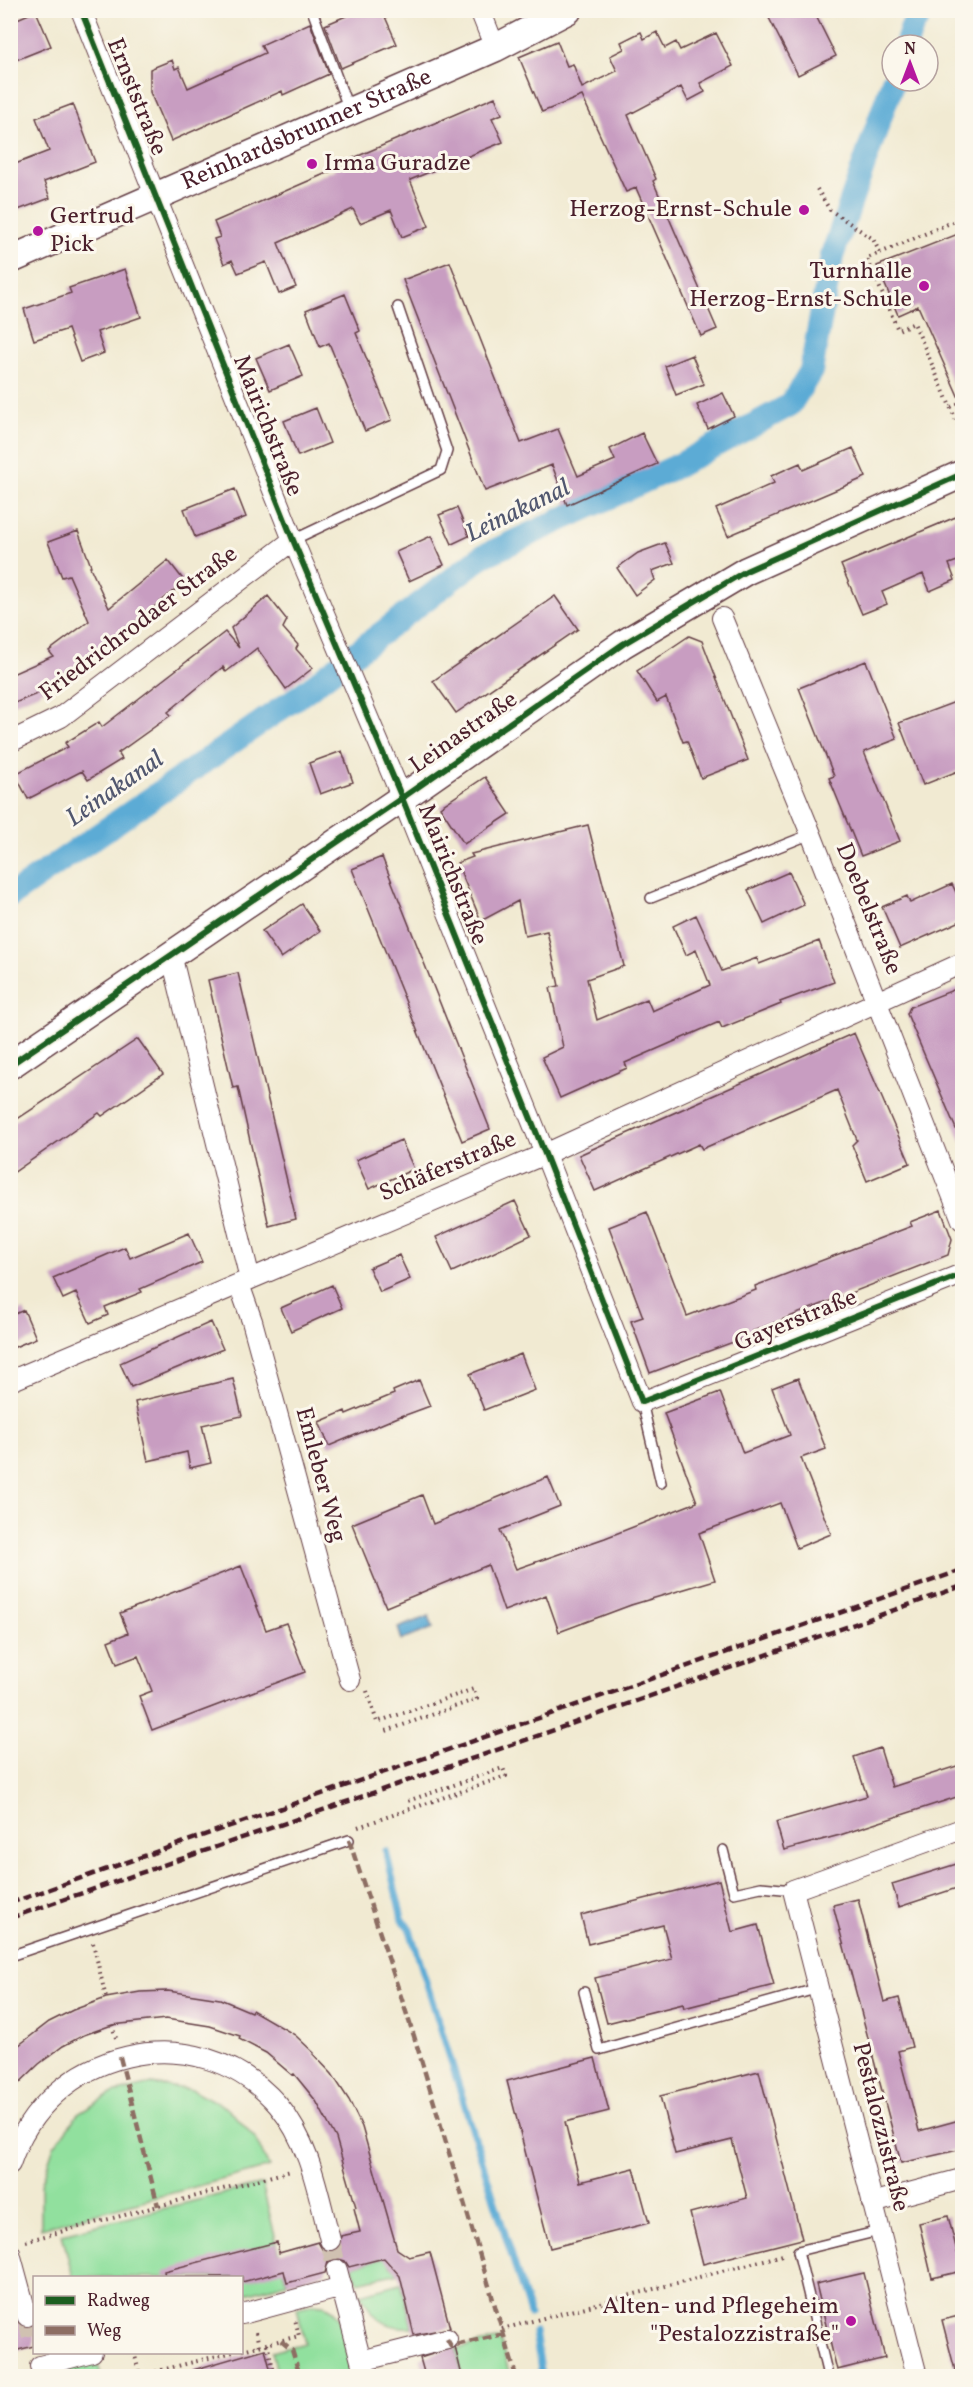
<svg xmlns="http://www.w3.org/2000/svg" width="973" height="2387" viewBox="0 0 973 2387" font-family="Vollkorn,serif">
	<rect width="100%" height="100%" fill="#fbf7ec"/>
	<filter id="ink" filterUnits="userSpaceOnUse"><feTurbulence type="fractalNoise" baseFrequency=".0167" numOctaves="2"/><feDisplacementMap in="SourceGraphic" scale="12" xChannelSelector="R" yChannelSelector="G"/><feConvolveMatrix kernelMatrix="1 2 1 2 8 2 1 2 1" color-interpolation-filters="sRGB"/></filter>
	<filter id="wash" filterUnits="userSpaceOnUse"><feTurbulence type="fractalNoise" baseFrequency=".008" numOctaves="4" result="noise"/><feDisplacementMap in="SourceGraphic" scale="24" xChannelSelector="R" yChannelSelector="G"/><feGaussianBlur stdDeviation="1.35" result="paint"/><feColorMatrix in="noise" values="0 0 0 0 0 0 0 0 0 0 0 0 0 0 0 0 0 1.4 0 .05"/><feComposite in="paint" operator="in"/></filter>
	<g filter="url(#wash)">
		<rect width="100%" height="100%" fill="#f1ead2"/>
		<!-- green -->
		<path fill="#91e09e" stroke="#6e8064" stroke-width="1.5" d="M152 2084 193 2090 229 2109 256 2139 269 2167 41 2228V2185L54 2146 78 2114 113 2093Z
			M262 2184 287 2283 242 2295V2278L73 2277 62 2234Z
			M390 2256V2265L399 2273 358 2282 352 2266Z
			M401 2283 412 2327C384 2329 374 2318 361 2294Z
			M313 2304C321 2305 330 2305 335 2312 346 2325 351 2359 355 2376H278L272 2352 305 2343 297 2308Z
			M500 2339 510 2376H462L456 2349Z
			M97 2359 101 2376H60L66 2369Z"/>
		<!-- water -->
		<path fill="#5babd5" stroke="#526580" stroke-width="1.5" d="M429 1616 433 1628 402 1640 398 1628Z"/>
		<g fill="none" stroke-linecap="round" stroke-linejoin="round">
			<!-- stream -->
			<path stroke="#5babd5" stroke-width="7" d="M386 1851 402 1918 410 1930 530 2314
				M535 2332 542 2376"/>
			<!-- canal -->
			<path stroke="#5babd5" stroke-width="24" d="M906 45 912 27 923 10
				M10 896 302 694 481 557 679 465 790 405 811 371 832 256 893 81"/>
		</g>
		<g id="blocks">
			<!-- building -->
			<path fill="#c89dc1" d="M360 10H382L397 44 341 68 325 25Z
				M765 10H813L836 56 798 75Z
				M36 11 51 46 16 60 10 47V22Z
				M310 23 329 74 283 95 282 91 171 141 150 92V69L172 60 175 69 179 67 188 88 265 53 261 45Z
				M641 32 644 39 657 32 665 48 676 42 680 50 716 33 733 66 700 83 705 92 688 101 681 87 628 115 656 179 653 181 717 329 701 336 636 188 626 192 582 96 542 112 519 57 557 41 567 66 573 64 582 88 617 71 610 56 624 49 621 42Z
				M495 97 502 114 492 118 503 142 410 180 429 226 402 237 391 210 360 223 353 209 278 243 296 287 279 294 266 262 238 273 232 260 224 264 214 239 220 237 214 222 336 169 335 166Z
				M73 104 95 162 44 182 50 198 10 213V166L49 151 36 118Z
				M963 232V407L918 306 898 315 877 266Z
				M450 262 521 443 558 429 578 476 615 460 610 449 642 433 657 464 567 505 552 465 485 491 403 280Z
				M125 269 141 317 97 332 104 353 80 362 68 329 34 340 24 309 71 293 69 288Z
				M345 294 360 331 356 333 392 420 365 431 329 343 320 347 306 310Z
				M289 344 303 376 270 390 256 358Z
				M692 355 704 384 676 395 665 366Z
				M723 393 734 416 708 429 697 405Z
				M316 408 330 443 298 456 284 421Z
				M853 448 866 477 728 536 716 509 774 483 771 476 800 463 803 470Z
				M235 489 246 517 195 537 184 509Z
				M457 508 469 536 452 544 439 515Z
				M963 514V559L949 564 955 580 930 591 923 574 882 592 887 604 862 614 841 565Z
				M78 531 91 566 90 567 109 608 168 560 185 582 114 639 39 693 10 705V675L53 656 49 651 89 621 69 575 62 577 48 542Z
				M431 536 444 565 409 581 396 552Z
				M665 543 674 563 652 571 655 580 635 595 617 568 638 553Z
				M268 596 287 620 283 628 298 645 296 649 313 668 286 689 257 648 226 672 223 667 168 712 171 715 118 753 122 759 88 780 82 771 28 799 15 774 68 747 65 743 99 722 102 727 225 632 239 648 231 628Z
				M555 596 578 629 456 713 433 681Z
				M689 636 702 641 748 760 701 778 687 741 683 742 666 697 657 702 637 671Z
				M866 661 897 739 864 752 900 841 861 856 829 778 834 776 799 688Z
				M963 699V769L923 785 899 723Z
				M342 751 353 782 320 794 309 763Z
				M485 777 510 814 464 844 440 807Z
				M588 825 624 966 587 979 597 1020 647 999 652 1011 710 985 696 950 686 955 673 926 696 915 722 971 757 958 759 964 819 941 834 982 780 1002 781 1004 722 1028 719 1022 625 1063 627 1068 560 1098 542 1057 563 1047 550 988 559 986 547 931 525 936 518 901 481 921 457 863 473 857 471 854Z
				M382 857 490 1129 462 1141 352 869Z
				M789 872 804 905 764 924 748 890Z
				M952 884 963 907V920L900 948 882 907 907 896 910 903Z
				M302 904 320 931 281 958 262 931Z
				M238 973 296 1219 269 1226 238 1087 233 1088 208 980Z
				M963 986V1143H962L907 1014 910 1007Z
				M854 1033 910 1163 867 1181 852 1145 857 1140 837 1090 702 1149 699 1144 595 1191 579 1155Z
				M138 1039 163 1074 102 1116 99 1113 10 1175V1124Z
				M401 1140 414 1169 369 1189 356 1160Z
				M515 1201 531 1235 452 1272 436 1237Z
				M941 1210 952 1239 948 1255 753 1331 755 1334 650 1373 631 1321 643 1317 609 1227 647 1212 687 1316 756 1290 755 1286 912 1226 910 1222Z
				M189 1233 202 1262 140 1289 142 1292 105 1307 108 1315 90 1323 76 1293 63 1299 53 1278 125 1247 130 1258Z
				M399 1255 410 1279 380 1292 369 1268Z
				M332 1285 342 1308 291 1331 281 1308Z
				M24 1310 36 1338 10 1349V1316Z
				M211 1322 223 1349 131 1387 120 1363Z
				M521 1354 535 1390 484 1410 470 1374Z
				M798 1378 826 1449 801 1458 831 1534 797 1548 780 1503 699 1533 715 1580 631 1605 559 1632 546 1595 504 1611 488 1565 386 1607 352 1524 422 1495 433 1524 548 1477 560 1506 500 1530 516 1569 605 1538 697 1502 664 1413 720 1392 743 1453 790 1435 772 1388Z
				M233 1379 242 1416 202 1425 211 1463 190 1468 187 1452 148 1461 135 1402Z
				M419 1380 430 1406 403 1416V1415L329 1446 319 1422 345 1411 346 1414 394 1394 393 1391Z
				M241 1566 266 1630 286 1623 305 1672 152 1730 139 1696 152 1691 138 1656 117 1664 108 1641 128 1633 120 1613Z
				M880 1748 892 1787 963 1764V1795L840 1835 784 1850 776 1822 867 1796 854 1757Z
				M963 1862V1886L899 1907 892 1884Z
				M719 1880 732 1932 758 1925 774 1985 684 2008 683 2004 607 2023 595 1978 672 1959 663 1925 588 1944 581 1915Z
				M858 1899 884 2002 899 1998 912 2047 898 2051 919 2131 963 2119V2149L901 2163 833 1905Z
				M168 1991 220 1999 251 2012 252 2010 295 2035 314 2053 313 2054 332 2074 349 2100 362 2127 397 2249 409 2257 430 2252 450 2328 414 2335 400 2276 384 2258 349 2267 345 2261 335 2258 328 2262 325 2273 287 2283 284 2271 242 2282V2277H165L164 2271 277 2242 279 2253 318 2242 322 2249 332 2252 339 2248 341 2236 360 2232 354 2208 356 2207 336 2138 316 2101 294 2074 292 2075 266 2053 239 2039 240 2036 210 2026 166 2019 112 2025 84 2035 63 2046 39 2064 10 2092V2052L49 2022 73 2010 106 1998 140 1992Z
				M595 2058 609 2111 565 2122 580 2182 634 2168 649 2223 550 2248 507 2081Z
				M759 2071 802 2239 703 2264 690 2213 747 2198 732 2140 675 2154 660 2096Z
				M948 2216 962 2271 932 2278 919 2223Z
				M864 2273 885 2358 837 2370 816 2284Z
				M963 2315V2373L956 2374 942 2320Z
				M15 2319 23 2327 34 2325V2346L10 2352V2320Z
				M455 2347 462 2376H425L420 2358Z
				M265 2349 272 2376H194L193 2370Z"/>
		</g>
	</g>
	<g filter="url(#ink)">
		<use href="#blocks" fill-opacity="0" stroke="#633d44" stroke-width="1.5"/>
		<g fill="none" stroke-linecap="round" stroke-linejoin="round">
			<!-- street-tunnel -->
			<path stroke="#d0c1b1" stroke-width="20" stroke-dasharray="20 10" stroke-linecap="butt" d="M330 2240 337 2270
				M27 2316 34 2344"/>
			<!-- lane casing -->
			<g stroke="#633d44" stroke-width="12">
				<path id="lane" d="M312 10 349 110
					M293 540 441 470 447 451 398 307
					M651 898 811 834
					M642 1402 661 1483
					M723 1850 734 1893 761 1887 793 1890
					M10 1956 349 1840
					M584 1992 599 2050 819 1988
					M828 2376 798 2251 879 2231"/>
			</g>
			<!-- street casing -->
			<g stroke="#633d44" stroke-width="22">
				<path id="street" d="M81 10 293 540 402 798 545 1154 642 1402 962 1274
					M480 10 495 48
					M722 618 811 834 962 1220
					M10 742 61 717 293 540
					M171 954 250 1279
					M239 1284 252 1321 350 1680
					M15 1379 545 1154 962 963
					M10 2164C47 2049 197 2012 278 2105 310 2143 318 2193 330 2240
					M872 2203 962 2179
					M10 2253 27 2316
					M337 2270 365 2376
					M242 2314 342 2287
					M361 2361 447 2339
					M40 2366 92 2352
					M917 2376 793 1890 962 1829"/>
			</g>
			<!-- secondary casing -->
			<g stroke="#633d44" stroke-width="30">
				<g id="secondary">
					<path id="s1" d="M10 260 495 48 568 10"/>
					<path d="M10 1065 402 798 623 644 746 571 962 474"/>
				</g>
			</g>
			<!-- path -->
			<path stroke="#633d44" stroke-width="4" stroke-dasharray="1.5 4.5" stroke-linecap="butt" d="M817 189 830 210 873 239 880 253 867 258 898 330 914 323 962 434
				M880 253 962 218
				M951 407 962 401
				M367 1691 377 1722 474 1689 477 1699 383 1732
				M358 1827 506 1776 503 1768 405 1802
				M93 1943 106 1998
				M112 2025 116 2038
				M26 2241 291 2171
				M502 2329 783 2255
				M256 2332 259 2346
				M267 2344 275 2376
				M242 2350 299 2336 295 2319
				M134 2352 140 2376
				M103 2368 106 2376
				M138 2376 233 2352"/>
			<!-- lane -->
			<use href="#lane" stroke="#fff" stroke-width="9"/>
			<!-- street -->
			<use href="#street" stroke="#fff" stroke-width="20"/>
			<!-- secondary -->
			<use href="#secondary" stroke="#fff" stroke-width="27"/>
			<!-- rail -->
			<path stroke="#4a1f2b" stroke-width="4.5" stroke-dasharray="9 4.5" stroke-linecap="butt" d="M10 1903 962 1570
				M10 1918 520 1742 962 1586"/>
			<!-- quiet -->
			<path stroke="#8d6e63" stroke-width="4.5" stroke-dasharray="9 4.5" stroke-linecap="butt" d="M349 1840 414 2036 516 2376
				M120 2057 158 2206
				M447 2339 451 2346 504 2334
				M281 2341 292 2350 300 2376"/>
			<!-- cycleway casing -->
			<g stroke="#fbf7ec" stroke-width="10">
				<path id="cycleway" d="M81 10 293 540 402 798 545 1154 642 1402 962 1274
					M10 1065 402 798 623 644 746 571 962 474"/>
			</g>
			<!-- cycleway -->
			<use href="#cycleway" stroke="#1b5e20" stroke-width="6"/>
		</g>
	</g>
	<!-- markers -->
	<g fill="#b5179e" stroke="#fbf7ec" stroke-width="2">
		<circle cx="312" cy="164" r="6"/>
		<circle cx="804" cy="210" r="6"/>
		<circle cx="38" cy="231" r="6"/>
		<circle cx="924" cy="286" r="6"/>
		<circle cx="851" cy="2321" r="6"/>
	</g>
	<g text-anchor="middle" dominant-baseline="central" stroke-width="6" stroke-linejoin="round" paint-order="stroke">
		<!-- street labels -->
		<g font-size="24" fill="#4a1f2b" stroke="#fbf7ec">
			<text transform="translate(136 97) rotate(68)">Ernststraße</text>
			<text stroke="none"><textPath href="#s1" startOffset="324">Reinhardsbrunner Straße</textPath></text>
			<text transform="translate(267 426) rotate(68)">Mairichstraße</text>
			<text transform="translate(139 624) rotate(-37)">Friedrichrodaer Straße</text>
			<text transform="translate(464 733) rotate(-35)">Leinastraße</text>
			<text transform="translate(452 875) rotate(68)">Mairichstraße</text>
			<text transform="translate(868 909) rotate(68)">Doebelstraße</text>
			<text transform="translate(448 1167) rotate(-23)">Schäferstraße</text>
			<text transform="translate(796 1321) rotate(-22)">Gayerstraße</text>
			<text transform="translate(320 1475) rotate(75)">Emleber Weg</text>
			<text transform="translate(880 2127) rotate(76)">Pestalozzistraße</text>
		</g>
		<!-- poi labels -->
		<g font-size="24" fill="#4a1f2b" stroke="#fbf7ec" text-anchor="end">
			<text x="324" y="164" text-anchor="start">Irma Guradze</text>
			<text x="792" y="210">Herzog-Ernst-Schule</text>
			<text x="50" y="217" text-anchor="start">Gertrud<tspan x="50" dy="28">Pick</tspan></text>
			<text x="912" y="272">Turnhalle<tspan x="912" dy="28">Herzog-Ernst-Schule</tspan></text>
			<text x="839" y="2307">Alten- und Pflegeheim<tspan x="839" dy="28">"Pestalozzistraße"</tspan></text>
		</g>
		<!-- water labels -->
		<g font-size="26" font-style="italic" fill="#51576f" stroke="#fbf7ec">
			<text transform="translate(518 511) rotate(-26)">Leinakanal</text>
			<text transform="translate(115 789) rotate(-35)">Leinakanal</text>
		</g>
	</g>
	<!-- margin -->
	<rect width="973" height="2387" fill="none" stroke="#fbf7ec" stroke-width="36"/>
	<!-- legend -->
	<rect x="33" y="2276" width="210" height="78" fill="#fbf7ec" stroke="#b4a19f" stroke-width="1.5"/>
	<rect x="45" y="2296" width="30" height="9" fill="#1b5e20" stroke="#b4a19f" stroke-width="1.5"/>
	<text x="87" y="2306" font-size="18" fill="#4a1f2b">Radweg</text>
	<rect x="45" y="2326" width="30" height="9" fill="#8d6e63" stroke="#b4a19f" stroke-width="1.5"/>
	<text x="87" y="2336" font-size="18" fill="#4a1f2b">Weg</text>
	<!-- north arrow -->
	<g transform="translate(910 63)"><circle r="28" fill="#fbf7ec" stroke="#b4a19f" stroke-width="1.5"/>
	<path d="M0-4.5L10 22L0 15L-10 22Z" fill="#b5179e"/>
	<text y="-9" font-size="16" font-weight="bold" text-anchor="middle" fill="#4a1f2b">N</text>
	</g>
</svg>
